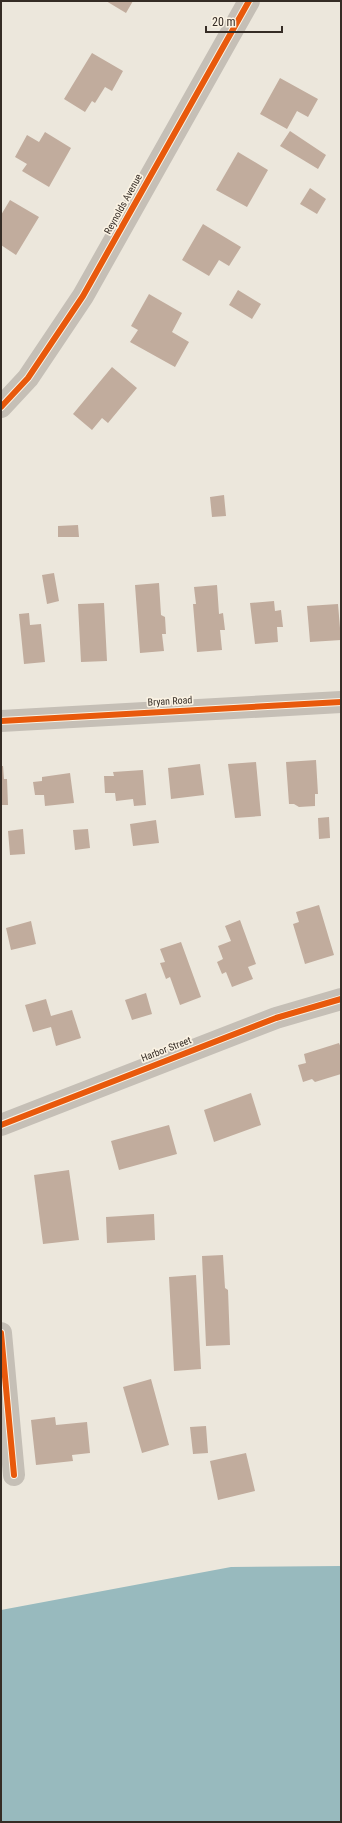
<svg xmlns="http://www.w3.org/2000/svg" width="342" height="1823" viewBox="0 0 342 1823" font-family="'Roboto Condensed',sans-serif">
	<rect width="100%" height="100%" fill="#ece7dc"/>
	<!-- water -->
	<path fill="#98babe" d="M341 1566V1822H1V1610L231 1567Z"/>
	<!-- building -->
	<path fill="#c1ac9d" d="M106 1H133L126 13Z
		M92 53 123 71 112 91 105 87 95 103 92 101 85 112 64 99Z
		M280 78 318 99 308 117 297 111 287 129 260 114Z
		M290 131 326 155 318 169 280 146Z
		M45 132 71 148 49 187 22 171 27 164 15 157 27 135 39 142Z
		M238 152 268 170 247 207 216 190Z
		M310 188 326 199 317 214 300 204Z
		M10 200 39 217 16 255 1 245V215Z
		M203 224 241 247 229 266 219 260 209 276 182 260Z
		M238 290 261 304 252 319 229 305Z
		M149 294 182 313 172 332 189 342 175 367 130 342 138 330 131 326Z
		M112 367 137 388 108 423 102 418 92 430 73 414Z
		M224 495 226 516 212 517 210 497Z
		M78 525 79 537H58V526Z
		M54 573 59 601 47 604 42 575Z
		M159 583 161 615 165 617 166 634H162L164 651 140 653 135 585Z
		M217 585 219 614 223 613 225 630H220L222 650 197 652 193 604H196L194 587Z
		M274 601 275 611 281 610 283 627H277L278 642 255 644 250 603Z
		M104 603 107 661 81 662 78 604Z
		M338 604 341 640 310 642 307 606Z
		M29 613 30 625 41 624 45 662 24 664 19 614Z
		M316 760 318 794H315V806L299 807 294 804H289L286 762Z
		M256 762 261 816 235 818 228 764Z
		M200 764 204 795 171 799 168 768Z
		M1 766H3L4 779H7L8 805H1Z
		M143 770 146 805 134 806 133 799 116 801 115 793H105L104 776H114L113 772Z
		M70 773 74 803 45 806 44 795H35L33 782 42 781V777Z
		M329 817 330 838 319 839 318 818Z
		M156 820 159 843 133 846 130 824Z
		M23 829 25 854 10 855 8 831Z
		M88 829 90 848 75 850 73 830Z
		M319 905 334 955 305 964 293 924 299 922 296 912Z
		M240 920 256 964 248 967 253 979 232 987 226 972 222 974 217 962 223 959 218 946 231 941 225 926Z
		M31 921 36 944 11 950 6 928Z
		M181 942 201 997 180 1005 170 977 166 979 160 963 165 962 160 949Z
		M146 993 152 1014 132 1020 125 1000Z
		M46 999 51 1016 72 1010 81 1038 56 1046 51 1027 33 1032 25 1005Z
		M339 1043 341 1048V1074L315 1082 312 1079 303 1082 298 1065 306 1063 304 1054Z
		M251 1093 261 1125 214 1142 204 1110Z
		M169 1125 177 1154 119 1170 111 1141Z
		M69 1170 79 1240 43 1244 34 1175Z
		M154 1214 155 1240 107 1243 106 1217Z
		M223 1255 225 1288 228 1290 230 1345 206 1346 202 1256Z
		M196 1275 201 1369 174 1371 169 1277Z
		M151 1379 169 1445 142 1453 123 1387Z
		M55 1417 56 1425 87 1422 90 1453 72 1455 73 1461 36 1465 31 1420Z
		M206 1426 208 1453 193 1454 190 1427Z
		M246 1453 255 1491 218 1500 210 1461Z"/>
	<g fill="none" stroke-linecap="round" stroke-linejoin="round">
		<!-- minor -->
		<path stroke="#c5bfb6" stroke-width="22" d="M1 407 28 378 83 296 249 1
			M1 721 341 702
			M1 1125 276 1018 341 999
			M1 1333 14 1475"/>
		<!-- cycleway casing -->
		<g stroke="#faf2e3" stroke-width="8">
			<path id="cycleway" d="M1 407 28 378 83 296 249 1
				M1 721 341 702
				M1 1125 276 1018 341 999
				M1 1333 14 1475"/>
		</g>
		<!-- cycleway -->
		<use href="#cycleway" stroke="#e8590c" stroke-width="6"/>
	</g>
	<g text-anchor="middle" dominant-baseline="central" stroke-width="3.5" stroke-linejoin="round" paint-order="stroke">
		<!-- street labels -->
		<g font-size="10" fill="#352c25" stroke="#faf2e3">
			<text transform="translate(123 204) rotate(-61)">Reynolds Avenue</text>
			<text transform="translate(170 701) rotate(-3)">Bryan Road</text>
			<text transform="translate(166 1049) rotate(-21)">Harbor Street</text>
		</g>
	</g>
	<!-- border -->
	<rect width="342" height="1823" fill="none" stroke="#352c25" stroke-width="4"/>
	<!-- scale -->
	<path d="M206 26v6h76v-6" fill="none" stroke="#352c25" stroke-width="2"/>
	<text x="212" y="26" font-size="12" fill="#352c25" stroke="#faf2e3" stroke-width="3" paint-order="stroke">20 m</text>
</svg>
